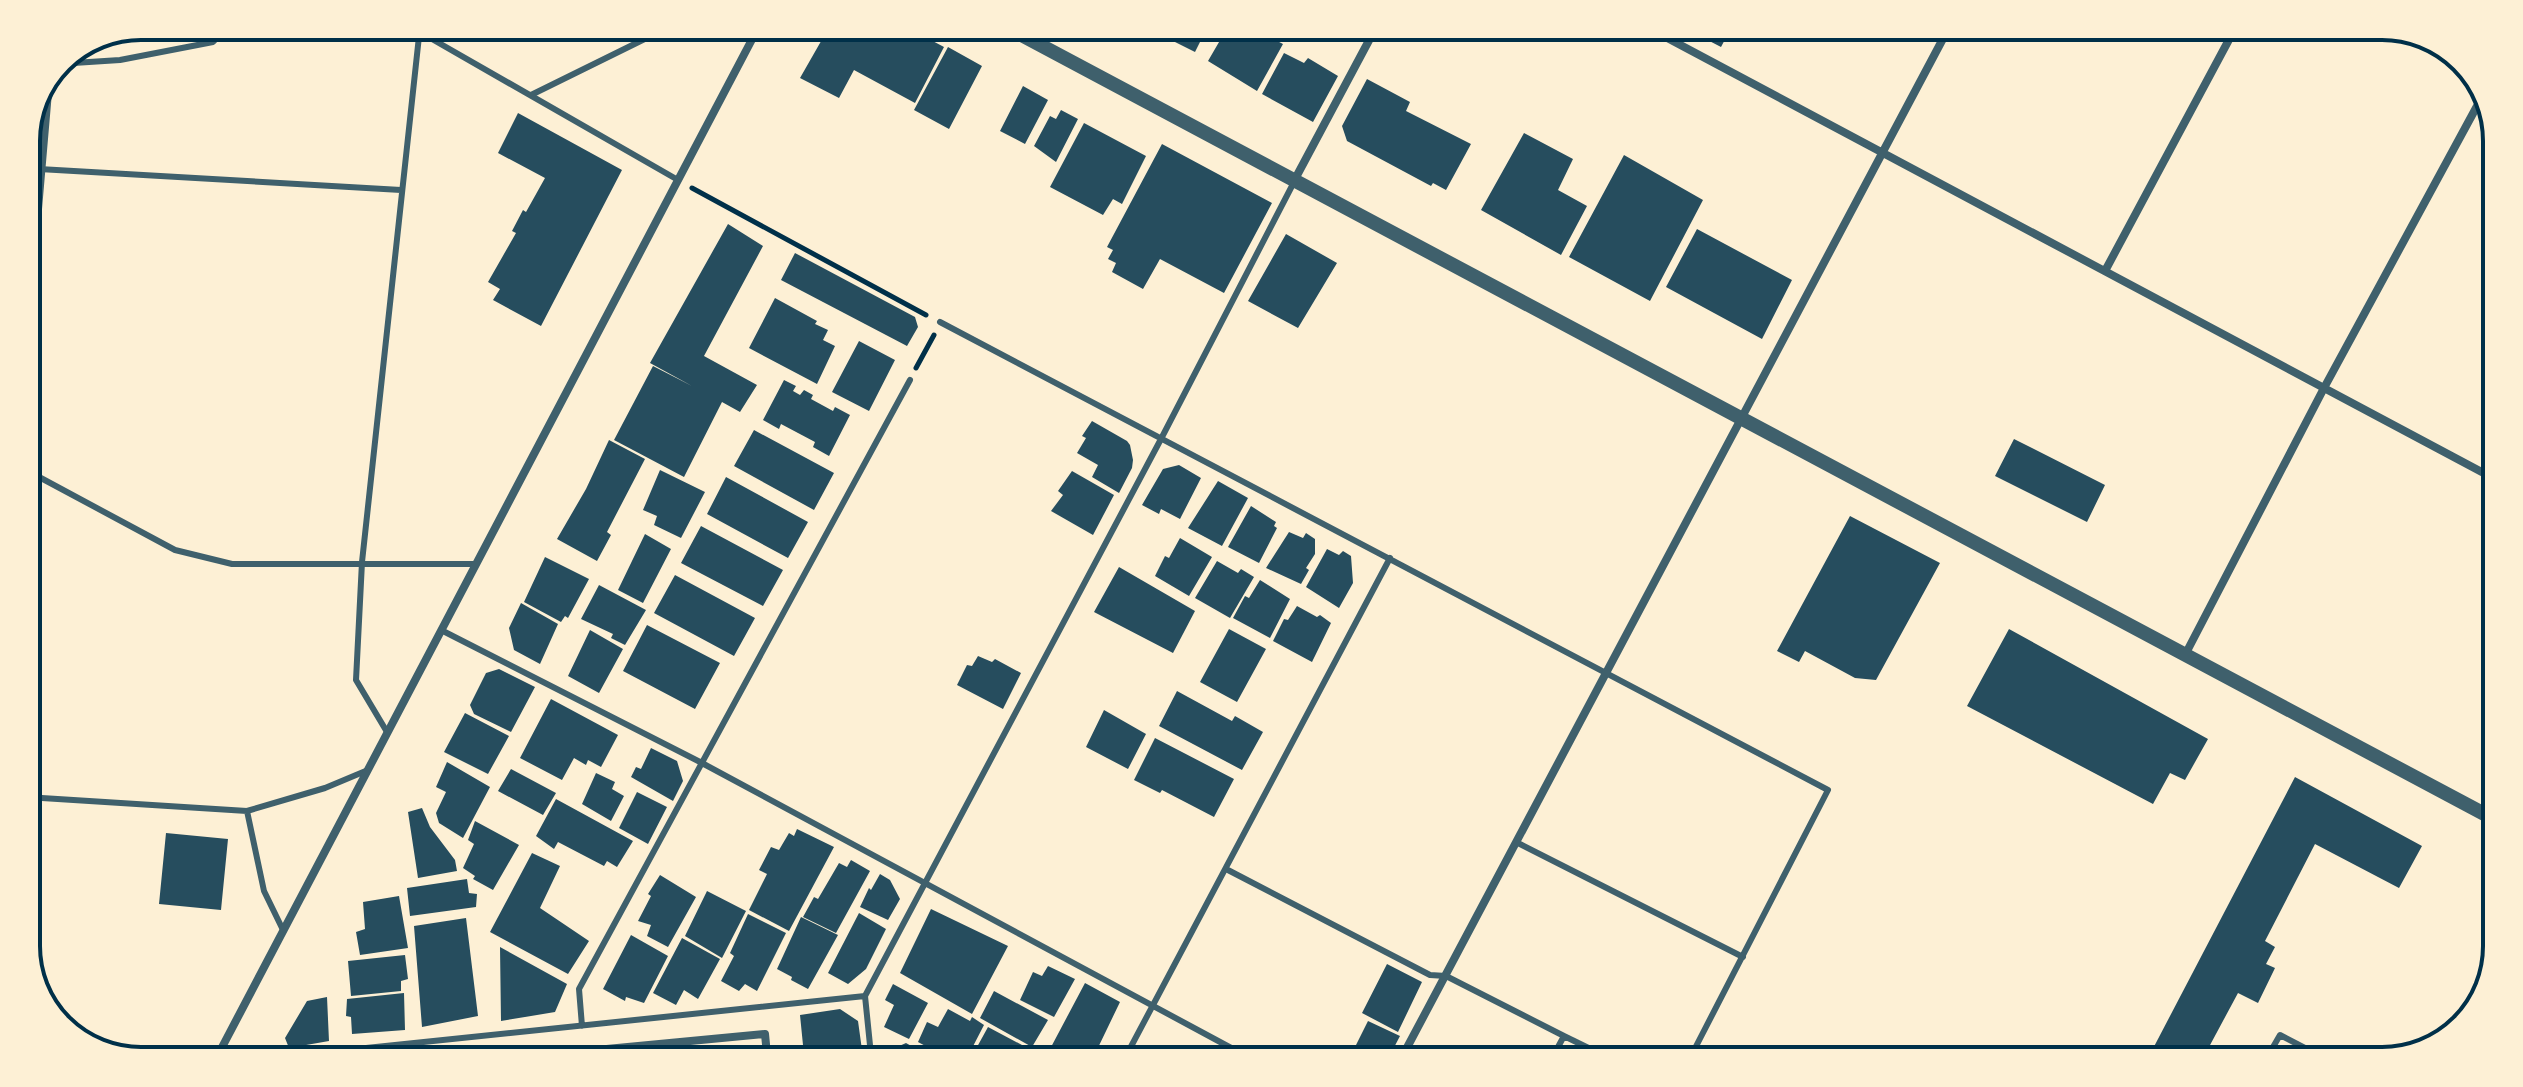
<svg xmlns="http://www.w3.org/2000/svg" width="2523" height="1087" viewBox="0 0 2523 1087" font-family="Georgia,serif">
	<rect width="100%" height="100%" fill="#fdf0d5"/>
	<!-- building -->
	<path fill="#264d5e" d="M828 29H910L944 47 915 103 854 70 839 98 800 78Z
		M1151 30H1206L1195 52Z
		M1226 30H1256L1283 44 1257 91 1208 61Z
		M1692 32H1729L1721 47Z
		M948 47 982 66 949 129 914 110Z
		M1284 53 1304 63 1308 58 1338 76 1313 122 1262 94Z
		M1367 79 1410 102 1406 111 1471 144 1446 190 1433 183 1431 186 1347 141 1342 126Z
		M1023 86 1048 100 1025 144 1000 131Z
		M1061 110 1078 119 1056 162 1034 146 1050 116 1056 119Z
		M518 113 622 170 541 326 493 300 500 289 488 282 516 233 512 231 523 210 526 212 545 178 498 153Z
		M1084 123 1146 156 1122 204 1113 199 1103 215 1050 187Z
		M1524 133 1573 159 1558 190 1587 206 1561 255 1481 210Z
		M1162 144 1272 203 1224 293 1160 259 1143 289 1112 272 1116 263 1108 259 1113 250 1107 247Z
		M1624 155 1703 200 1650 301 1569 257Z
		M728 224 763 246 704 356 757 385 740 412 722 402 684 477 614 440 653 366 692 386 650 363Z
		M1697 229 1792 280 1762 339 1666 287Z
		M1286 234 1337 263 1298 328 1248 301Z
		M795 253 915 317 918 327 907 346 781 280Z
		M775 298 817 321 815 324 828 330 823 340 835 346 817 384 749 348Z
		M859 341 895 360 869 411 832 392Z
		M784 380 796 386 793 391 800 395 804 390 813 395 811 399 833 411 835 407 850 415 829 456 813 447 815 442 781 424 779 429 763 420Z
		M1092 421 1127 441 1130 445 1133 460 1132 468 1119 493 1092 477 1098 465 1077 453 1086 438 1082 436Z
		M754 430 834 473 814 510 734 466Z
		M2014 439 2105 485 2087 522 1995 476Z
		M609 440 645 459 607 532 611 535 597 561 557 539 586 489Z
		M1179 465 1201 478 1180 519 1161 509 1159 514 1142 505 1163 469Z
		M660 470 705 492 681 538 654 525 657 516 643 510Z
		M1072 471 1114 495 1093 535 1051 511 1063 495 1058 491Z
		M726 477 808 522 788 558 707 514Z
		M1218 481 1248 498 1222 546 1188 528Z
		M1251 506 1276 522 1274 526 1277 528 1259 563 1228 547Z
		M1850 516 1940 563 1876 680 1855 678 1805 651 1799 662 1777 651Z
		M701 526 783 570 763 606 681 563Z
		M1289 532 1303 538 1306 533 1315 539V554L1306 568 1309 570 1301 584 1266 568Z
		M645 534 671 549 643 603 618 590Z
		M1180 538 1212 557 1189 596 1155 576 1165 556 1169 558Z
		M1327 549 1339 555 1343 551 1351 556 1353 583 1339 608 1306 587Z
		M545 557 589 579 568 618 565 616 561 622 524 602Z
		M1217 561 1238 573 1241 569 1254 577 1230 618 1195 598Z
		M1119 567 1195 611 1173 653 1094 612Z
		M675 575 755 618 734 656 654 613Z
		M1260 580 1290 599 1270 638 1233 618 1245 596 1249 598Z
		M599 585 646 610 625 645 611 638 613 634 581 619Z
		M521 603 558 624 540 664 514 650 509 628Z
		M1297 606 1317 617 1320 615 1331 623 1312 662 1273 641 1284 619 1288 620Z
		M647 625 720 663 695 709 623 671Z
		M1229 629 1266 649 1237 702 1200 682Z
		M2009 629 2208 739 2185 780 2170 773 2153 804 1967 706Z
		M590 630 623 649 599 693 568 676Z
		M978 656 992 662 995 659 1021 673 1003 709 957 685 967 665 972 666Z
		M499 669 535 687 511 732 474 714 470 705 486 673Z
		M1177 691 1232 721 1235 716 1263 732 1242 770 1159 726Z
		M551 699 618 735 601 767 588 760 586 765 574 758 562 780 520 758Z
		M1104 710 1146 734 1128 769 1086 747Z
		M465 713 509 736 488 774 444 752Z
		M1155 738 1234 779 1214 817 1162 790 1160 793 1134 780Z
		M651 748 677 761 683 781 673 801 631 777 636 767 641 769Z
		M447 762 490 787 463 838 439 823 436 813 446 792 436 787Z
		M511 769 556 793 543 815 498 791Z
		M596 773 615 782 612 789 624 796 611 821 582 804Z
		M2295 777 2422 846 2399 888 2315 844 2265 941 2275 947 2266 964 2275 968 2258 1003 2238 993 2202 1060H2147Z
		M637 792 667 807 648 844 619 828Z
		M556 799 633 841 617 867 607 861 604 866 558 842 554 849 536 836Z
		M422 808 430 827 455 860 457 871 418 878 408 812Z
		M475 821 519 845 493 890 473 879 475 876 463 868 474 844 468 840Z
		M797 829 834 847 789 931 749 910 767 874 759 870 771 847 779 850 789 833 794 836Z
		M166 833 228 839 221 910 159 904Z
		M532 853 560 866 540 908 589 941 568 974 490 932Z
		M851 860 870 871 836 933 803 917 814 897 818 899 839 863 847 867Z
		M880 874 890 880 900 899 888 920 860 907 869 888 871 890Z
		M660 875 696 897 668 947 647 936 651 925 638 921 651 896 648 894Z
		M467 879 469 893 477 894 476 907 410 916 407 888Z
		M707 891 746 911 722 958 685 936Z
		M399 896 408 948 360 955 356 932 365 929 363 902Z
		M931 909 1008 946 972 1014 900 973Z
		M859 913 886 929 866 969 848 984 828 973Z
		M748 914 786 933 757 991 745 984 739 991 721 981 734 956 730 953Z
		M801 917 838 935 808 989 791 980 792 977 777 969Z
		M466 918 478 1016 422 1027 414 926Z
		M631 935 668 956 644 1003 626 997 625 1001 603 989Z
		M682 938 720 959 698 999 684 990 676 1005 653 993Z
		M500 947 567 984 555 1012 501 1021Z
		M405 955 408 979 401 981V991L351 996 348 961Z
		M1387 964 1422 982 1398 1032 1362 1013Z
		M1048 966 1075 979 1054 1017 1020 1000 1033 972 1042 976Z
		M1085 983 1120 1002 1094 1056H1063L1050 1049Z
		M893 984 928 1003 909 1039 884 1027 894 1005 885 1000Z
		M994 991 1048 1020 1032 1047 980 1018Z
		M404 993 405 1030 352 1034 351 1017 346 1016 347 999Z
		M327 997 329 1041 289 1048 285 1038 307 1001Z
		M840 1009 858 1021 862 1050 804 1055 800 1015Z
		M948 1009 970 1021 972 1017 984 1025 968 1056H944L918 1042 927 1022 938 1027Z
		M1368 1021 1400 1036 1389 1057H1350Z
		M988 1027 1022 1045 1016 1056H980L983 1049 977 1047Z
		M906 1043 929 1056 893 1055 897 1047Z
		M1025 1045 1045 1056H1020Z
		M746 1046 747 1055H700V1052Z"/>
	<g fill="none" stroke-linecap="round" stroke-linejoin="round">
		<!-- path -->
		<path stroke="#003049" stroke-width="5" d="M692 188 926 315
			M916 368 934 335"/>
		<!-- service -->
		<path stroke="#3f606c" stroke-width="6" d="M418 31 678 180
			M58 64 120 60 213 42 229 26
			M531 95 667 28
			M39 169 401 190
			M940 322 1828 790 1690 1058
			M26 470 175 550 232 564H476
			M441 630 702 763 1248 1057
			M387 732 356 680 362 562 420 27
			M26 797 247 811 325 788 368 770
			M247 811 264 891 283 930
			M1516 842 1743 957
			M1226 869 1430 975 1446 976 1564 1036
			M865 996 1161 439 1294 182
			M865 996 871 1055
			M582 1026 579 989 910 380
			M318 1053 865 996
			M1126 1056 1390 558
			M1552 1058 1564 1036 1609 1058
			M2265 1061 2280 1035 2330 1061"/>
		<!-- minor -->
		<path stroke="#3f606c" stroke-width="8" d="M1656 32 2493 478
			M1294 181 1374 31
			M2105 271 2232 34
			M2185 655 2324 388 2483 95
			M219 1053 758 28
			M554 1054 765 1034 767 1055
			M1402 1057 1946 33"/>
		<!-- tertiary -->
		<path stroke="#3f606c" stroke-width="14" d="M1010 29 2490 817
			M26 314 45 92"/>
	</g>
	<!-- crop -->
	<path d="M0 0H2523V1087H0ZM141 40H2382A101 101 0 0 1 2483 141V946A101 101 0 0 1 2382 1047H141A101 101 0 0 1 40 946V141A101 101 0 0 1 141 40Z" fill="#fdf0d5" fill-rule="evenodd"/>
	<path fill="none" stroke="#003049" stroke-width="4" d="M141 40H2382A101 101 0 0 1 2483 141V946A101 101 0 0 1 2382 1047H141A101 101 0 0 1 40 946V141A101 101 0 0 1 141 40Z"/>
</svg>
